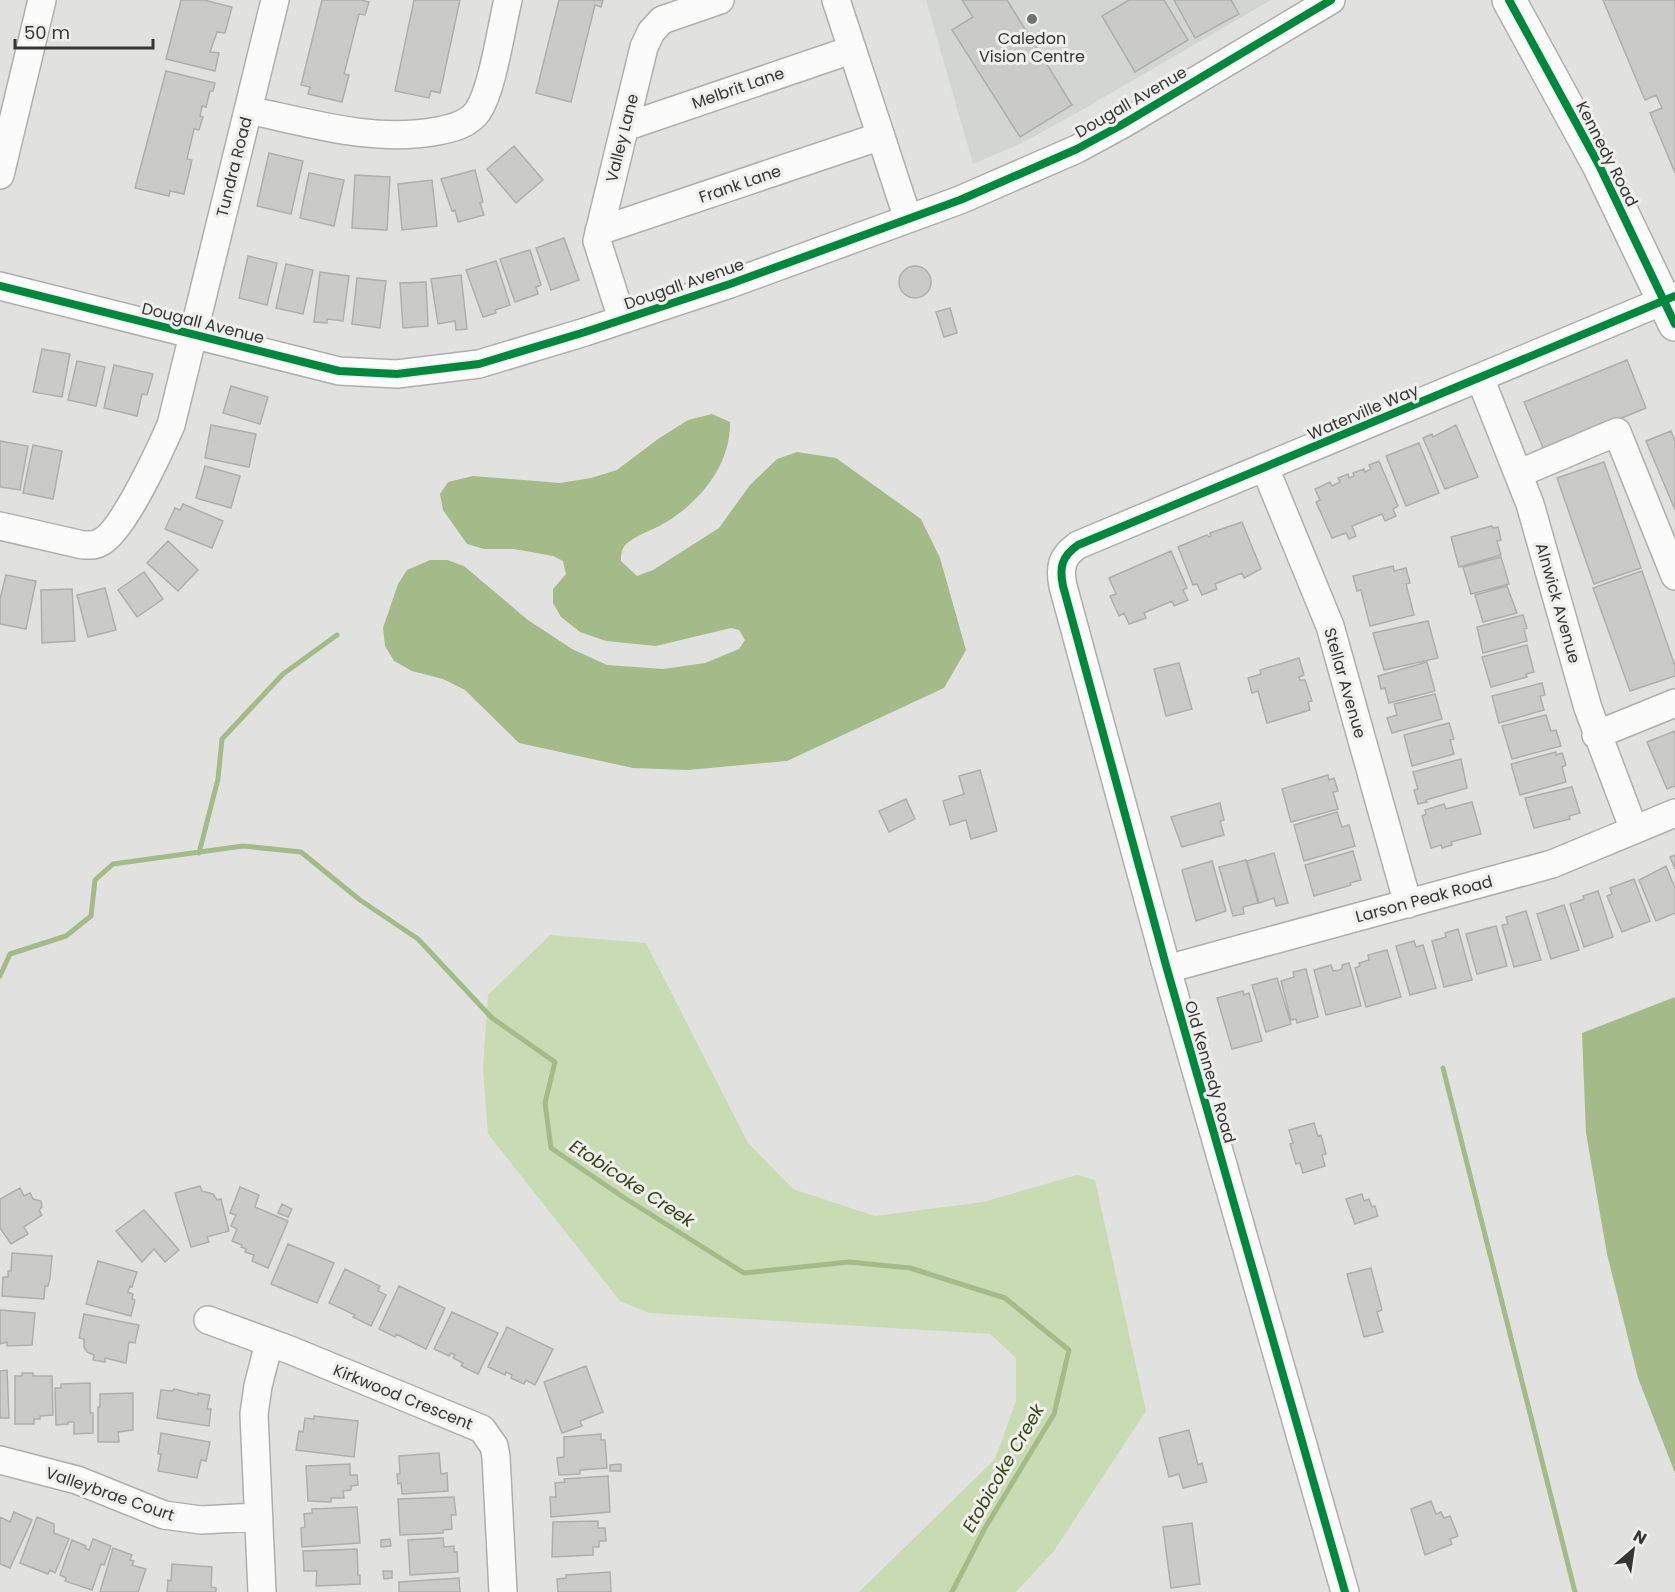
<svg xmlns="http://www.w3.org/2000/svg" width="1675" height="1592" viewBox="0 0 1675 1592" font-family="Poppins,sans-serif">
	<rect width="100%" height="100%" fill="#e1e2e0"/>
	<!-- built -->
	<path fill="#d2d5d0" d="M926 0H1271L1082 110 1022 143 973 164Z"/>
	<!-- green -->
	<path fill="#c9dbb3" d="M550 935 646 943 748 1143 793 1189 875 1216 983 1202 1077 1175 1095 1180 1146 1411 1054 1551 1016 1592H859L995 1459 1016 1401V1358L990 1334 649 1313 620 1301 488 1134 483 1068 488 995Z"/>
	<!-- water -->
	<path fill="#a4ba88" d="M712 414 730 422C731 463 702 500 668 521 656 529 641 533 630 541 622 546 621 552 621 561L637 576 653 570 719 528 750 485 777 459 797 452 836 458 921 519 940 558 966 650 944 688 787 761 688 770 633 768 519 743 465 690 443 679 412 671 394 661 385 646 383 628 398 584 407 570 430 560H447L464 566 528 620 572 649 607 665 663 669 705 663 739 649 745 640 739 630 731 628 656 646 606 641 580 632 561 617 553 603V589L566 574 563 561 553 556 514 549H484L467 544 443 510 440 494 448 482 473 476 560 483 591 478 617 470 658 439 688 420Z
		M1675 997V1473L1638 1378 1607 1254 1586 1133 1582 1033Z"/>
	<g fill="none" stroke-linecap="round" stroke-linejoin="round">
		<!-- stream -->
		<path stroke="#a4ba88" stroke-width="5" d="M199 853 218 779 222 739 283 674 337 635
			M0 976 10 954 66 936 91 916 95 880 113 864 243 846 301 852 360 900 418 939 492 1018 555 1062 545 1103 551 1148 623 1197 744 1273 849 1262 910 1268 1005 1298 1069 1350 1054 1414 985 1528 952 1592
			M1443 1068 1575 1592"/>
	</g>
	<!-- building -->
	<path fill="#cacac9" stroke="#aeaeae" stroke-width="1.5" d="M181 0H204L232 7 225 33 217 32 210 52 219 53 215 71 166 59Z
		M322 0H361L369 2 365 15 359 14 344 74 349 75 342 102 308 94 310 87 301 85Z
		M414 0H460L440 93 431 91 429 98 395 91Z
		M559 0H603L601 7 595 5 571 102 536 93Z
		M962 0H1007L1072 105 1020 137 952 30 973 17Z
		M1129 0H1164L1188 40 1135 72 1102 16Z
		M1174 0H1231L1239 14 1195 38Z
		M1603 0H1675V173L1650 113 1662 108 1656 95 1645 100Z
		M166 71 215 83 213 91H210L206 107 202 106 200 116 203 117 199 130 194 129 187 159 192 160 184 194 170 191 169 196 135 188Z
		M514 146 543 180 516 203 487 169Z
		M269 153 303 161 291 214 257 206Z
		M475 170 483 202 480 203 484 215 458 222 455 210 452 211 441 179Z
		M309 173 344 180 334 226 300 218Z
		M355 175 390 177 387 230 352 228Z
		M432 180 437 226 402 230 398 184Z
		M564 238 579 280 551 290 536 248Z
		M530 250 541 285 536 287 538 294 515 302 500 259Z
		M248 256 277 263 267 305 239 298Z
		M496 261 510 305 495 310 496 313 483 317 466 270Z
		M286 264 313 270 303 314 276 308Z
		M899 282a16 16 0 1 1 32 0a16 16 0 1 1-32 0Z
		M320 272 349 276 343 321 327 319V323L314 322Z
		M461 275 467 329 456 330 455 321 438 324 431 279Z
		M357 278 386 281 380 328 352 324Z
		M426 282 428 326 403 328 400 283Z
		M950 308 957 333 944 337 936 312Z
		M42 349 70 354 62 397 33 392Z
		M1627 360 1646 408 1544 450 1524 402Z
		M77 361 105 367 96 406 68 400Z
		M114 365 153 374 147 395 142 394 137 416 104 408Z
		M231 386 268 397 260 424 223 413Z
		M211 425 256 434 249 467 205 458Z
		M1456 425 1478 477 1445 489 1423 438 1432 434 1433 437Z
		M1671 431 1675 441V510L1646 441Z
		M0 441 28 446 20 490 0 487Z
		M1419 443 1439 493 1406 506 1386 456Z
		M33 445 62 451 53 499 23 493Z
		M1379 461 1398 506 1393 509 1396 516 1385 521 1382 514 1352 526 1356 536 1349 539 1346 533 1332 538 1316 502 1320 500 1315 489 1330 482 1332 486 1340 482 1338 478 1348 474 1349 478 1354 476 1353 473 1364 469 1365 472 1371 469 1369 465Z
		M1604 462 1641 568 1594 584 1557 478Z
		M205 466 240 476 231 508 196 498Z
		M183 504 223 521 212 548 165 529 175 508 180 510Z
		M1242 522 1261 569 1244 578 1242 573 1215 584 1217 589 1202 595 1197 584 1193 585 1178 547 1207 535 1209 537 1211 536 1210 533Z
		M1492 526 1493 528 1498 527 1501 540 1497 541 1501 555 1459 567 1451 537Z
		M168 541 198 570 178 591 147 563Z
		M1171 551 1187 588 1183 590 1188 600 1174 606 1172 601 1144 613 1146 618 1129 624 1124 613 1119 616 1110 596 1116 594 1109 578Z
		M1501 557 1509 584 1471 594 1463 567Z
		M1393 566 1394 571 1406 568 1410 583 1406 584 1414 615 1370 626 1361 590 1357 591 1353 576Z
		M1642 571 1675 666V676L1630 691 1593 588Z
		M144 572 163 599 137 617 118 590Z
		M6 575 36 581 26 629 0 624V599Z
		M1507 586 1517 613 1483 622 1475 595Z
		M105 588 116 630 88 637 77 595Z
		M72 589 75 641 42 643 41 590Z
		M1523 615 1527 628 1524 629 1527 641 1483 653 1477 627Z
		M1428 621 1438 658 1384 670 1373 633Z
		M1527 645 1534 672 1526 674 1527 677 1491 687 1482 657Z
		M1299 658 1304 675 1299 677 1300 680H1299H1305L1312 701 1308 702 1310 710 1267 723 1258 691 1252 693 1248 678 1261 674 1260 670Z
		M1427 662 1435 691 1389 703 1385 688 1381 689 1378 676Z
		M1179 663 1192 709 1166 716 1154 669Z
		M1542 683 1545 695 1540 696 1544 710 1499 723 1492 696Z
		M1435 694 1442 719 1392 733 1387 718 1397 715 1394 704Z
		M1546 715 1551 731 1556 730 1561 746 1512 759 1502 726Z
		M1449 723 1454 739 1450 740 1454 754 1412 766 1404 735Z
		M1675 731V786L1667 789 1647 742Z
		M1556 752V755L1562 753 1566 765 1562 767 1566 782 1520 795 1511 764Z
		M1461 759 1467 788 1426 800 1427 802 1418 804 1414 790 1418 789 1413 772Z
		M980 770 997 831 971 839 966 820 950 825 943 801 964 794 959 776Z
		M1328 775 1329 780 1334 778 1338 791 1333 792 1338 809 1291 822 1282 789Z
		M1572 787 1580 813 1569 816 1570 819 1534 828 1525 798Z
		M906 799 915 819 889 832 879 811Z
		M1472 802 1481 834 1451 842 1452 845 1442 848 1441 845 1431 848 1422 816 1426 814 1425 810 1444 804 1446 809Z
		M1220 803 1224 820 1220 821 1224 835 1182 847 1171 817Z
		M1337 812 1342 827 1349 825 1355 846 1304 861 1294 825Z
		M1353 851 1361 880 1350 883 1351 885 1314 896 1305 865Z
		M1274 853 1288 903 1276 906 1274 898 1259 903 1247 861Z
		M1675 855V869L1670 857Z
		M1246 860 1258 903 1243 907 1244 914 1233 916 1219 867Z
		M1212 861 1226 911 1196 921 1182 870Z
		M1666 866 1675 888V913L1656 921 1639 880Z
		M1634 879 1650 921 1622 932 1607 896 1612 894 1610 888Z
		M1598 891 1613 937 1584 947 1570 904 1584 899 1583 896Z
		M1564 905 1579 950 1551 959 1537 914Z
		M1526 911 1541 960 1514 967 1502 925 1508 924 1506 917Z
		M1496 926 1507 966 1477 974 1466 934Z
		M1458 929 1472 980 1444 987 1432 941 1446 937 1445 933Z
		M1414 941 1416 947 1423 945 1436 988 1410 995 1396 946Z
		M1387 950 1401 997 1366 1007 1355 968 1360 966 1359 963 1369 960 1368 955Z
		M1349 963 1361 1006 1326 1015 1314 970 1331 965 1333 971 1340 970 1342 968V965Z
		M1306 969 1318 1017 1297 1023 1296 1019 1291 1020 1281 981 1294 977 1293 972Z
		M1277 978 1291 1024 1266 1032 1252 985Z
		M1243 991 1244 995 1249 993 1262 1041 1232 1049 1217 998Z
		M1314 1123 1318 1136 1321 1135 1326 1154 1322 1155 1325 1166 1303 1173 1300 1163 1296 1164 1290 1144 1293 1143 1289 1130Z
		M200 1186 202 1191 213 1194 217 1200 221 1199 229 1231 207 1237 209 1242 191 1247 175 1193Z
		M240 1187 259 1195 255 1207 288 1221 268 1268 252 1261 254 1255 245 1252 246 1249 241 1247 242 1245 232 1241 237 1229 231 1226 236 1215 230 1213Z
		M20 1188 24 1196 30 1193 33 1199 41 1201 42 1207 39 1210 42 1215 24 1227 28 1234 11 1244 0 1228V1199Z
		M1362 1194 1364 1201 1369 1199 1372 1207 1375 1206 1378 1216 1355 1224 1346 1199Z
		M282 1204 292 1209 288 1217 278 1213Z
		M144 1210 179 1250 165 1262 154 1249 142 1262 116 1231Z
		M288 1244 334 1263 317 1303 271 1284Z
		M12 1253 52 1256 50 1278 48 1286H45L44 1299 2 1296 3 1277H8V1271H11Z
		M98 1261 137 1272 132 1287 130 1286 128 1292 133 1294 132 1299 135 1300 131 1316 86 1304Z
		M1371 1268 1382 1310 1377 1312 1383 1332 1364 1337 1347 1274Z
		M345 1269 380 1286 378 1291 386 1295 371 1326 353 1317 355 1315 329 1303Z
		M399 1286 445 1308 426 1349 396 1334 395 1337 379 1329Z
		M0 1310 35 1313 32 1345 7 1346V1342L0 1344Z
		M452 1312 498 1333 478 1374 461 1366 463 1363 453 1358 455 1355 451 1353 449 1356 434 1349Z
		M84 1314 139 1325 135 1343 129 1342 126 1363 105 1358V1362L93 1360 94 1355 87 1352 84 1347V1339L79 1338Z
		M507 1327 553 1349 535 1385 526 1380 524 1384 511 1378 512 1375 506 1372 505 1375 488 1367Z
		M586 1366 603 1412 580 1421 582 1426 562 1433 544 1382Z
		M7 1370 9 1418H0V1371Z
		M22 1373H33V1376H52L53 1415 40 1416V1419H34V1424H15V1376H22Z
		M90 1383V1413H93V1433L74 1434V1422H68V1424L56 1425 55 1388H61V1384Z
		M174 1389 198 1395V1393L210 1395 207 1409H211L209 1426 157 1418 161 1390 173 1391Z
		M133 1393V1430L118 1432 119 1442H98V1407H100V1394Z
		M314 1416 358 1421 354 1457 296 1450 299 1431 303 1432 305 1418 314 1419Z
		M1189 1430 1198 1465 1202 1463 1207 1482 1183 1488 1179 1474 1169 1477 1159 1438Z
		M161 1433 210 1442 206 1461 201 1460 197 1478 158 1471 161 1454H158Z
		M601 1434V1440H605L607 1468 580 1470V1474L559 1475 557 1458 564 1457V1437Z
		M439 1453 441 1474 447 1473 448 1491 402 1494 401 1483 398 1484 397 1474H400L399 1456Z
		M350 1464V1475H357L358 1485 351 1486V1490L343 1491 344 1498H331V1502L308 1501 306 1466Z
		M621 1464V1471H610V1465Z
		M608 1476 610 1512 551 1517 550 1497H556L555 1483 565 1482 564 1479Z
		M454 1497 456 1515H451L452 1529 443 1530V1533L400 1535 398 1499Z
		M1431 1501 1436 1514 1441 1512 1444 1518 1450 1516 1458 1536 1450 1539 1452 1544 1425 1555 1411 1509Z
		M357 1507 360 1543 302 1547 301 1528 305 1527 304 1514 312 1513V1509Z
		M14 1512 32 1520 10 1568 0 1564V1517L10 1522Z
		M37 1517 54 1524V1533L69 1539 55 1573 50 1570 48 1574 20 1563Z
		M598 1521V1528H605L606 1541H599V1547H593V1555L552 1557 553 1522Z
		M1192 1523 1200 1584 1171 1588 1163 1527Z
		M443 1538 444 1547 454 1546V1552H457L458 1572 410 1575 408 1540Z
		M93 1539 111 1546 104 1565 101 1564 92 1590 65 1581 66 1578 60 1575 72 1540 86 1546 85 1548 89 1550Z
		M390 1539 391 1546 381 1547V1540Z
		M113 1548 132 1555 130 1560 134 1561 132 1565 146 1569 138 1592H100Z
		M357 1549 358 1575H360V1584L316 1586 317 1571H304L303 1551Z
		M172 1564 212 1567 211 1587 216 1588V1592H167L168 1580 171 1581Z
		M383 1571H392V1578L384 1579Z
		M610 1572 611 1592H558L557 1579 566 1578V1575Z
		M459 1578 460 1592H399V1582Z"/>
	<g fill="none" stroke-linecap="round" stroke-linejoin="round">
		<!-- minor casing -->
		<g stroke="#aeaead" stroke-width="30">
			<path id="minor" d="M836 0 908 219
				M248 110C311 123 373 143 438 131 453 128 469 124 478 111 493 88 501 28 508 0
				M625 127 851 50
				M0 175 42 0
				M599 231 881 136
				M0 286 339 371 397 374 479 364 585 332 730 284 960 200 1077 149 1123 124 1331 0
				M622 319 597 241 644 47 651 32 662 20 720 0
				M1480 378 1530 504 1588 708 1634 830
				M1265 468 1330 626 1408 904
				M1520 473 1617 432 1675 576
				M0 526 83 545C90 545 95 546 101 542 123 531 160 450 171 425L275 0
				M1596 735 1675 703
				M1167 969 1552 864 1675 813
				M208 1320 290 1350 482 1429 494 1446 496 1457 503 1592
				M0 1460 77 1480 164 1515 201 1520 257 1517
				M262 1592 254 1414 258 1386 269 1343
				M1345 1592 1167 969 1063 586C1059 567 1062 556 1078 545L1675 296"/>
		</g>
		<!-- major casing -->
		<g stroke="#aeaead" stroke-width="36">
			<path id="major" d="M1509 0 1599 165 1675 324"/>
		</g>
		<!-- minor -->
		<use href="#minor" stroke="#fafbfa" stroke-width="27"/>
		<!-- major -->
		<use href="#major" stroke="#fafbfa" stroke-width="33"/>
		<!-- cycleway casing -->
		<g stroke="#eff0ed" stroke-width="11">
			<path id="cycleway" d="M1509 0 1599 165 1675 324
				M0 286 339 371 397 374 479 364 585 332 730 284 960 200 1077 149 1123 124 1331 0
				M1345 1592 1167 969 1063 586C1059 567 1062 556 1078 545L1675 296"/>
		</g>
		<!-- cycleway -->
		<use href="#cycleway" stroke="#00873e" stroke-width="8"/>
	</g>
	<!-- markers -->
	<circle fill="#727271" stroke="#eff0ed" stroke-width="2" cx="1032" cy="19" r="6"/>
	<g text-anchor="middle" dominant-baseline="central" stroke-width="6" stroke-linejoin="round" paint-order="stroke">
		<!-- poi labels -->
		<g font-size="16" fill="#363635" stroke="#eff0ed">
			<text x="1032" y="38">Caledon<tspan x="1032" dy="18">Vision Centre</tspan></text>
		</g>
		<!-- street labels -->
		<g font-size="16" fill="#363635" stroke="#eff0ed">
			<text transform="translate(738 88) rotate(-19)">Melbrit Lane</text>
			<text transform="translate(1131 102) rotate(-30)">Dougall Avenue</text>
			<text transform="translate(622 138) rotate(-76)">Valley Lane</text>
			<text transform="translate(1607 154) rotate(63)">Kennedy Road</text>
			<text transform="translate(234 167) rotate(-76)">Tundra Road</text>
			<text transform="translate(740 184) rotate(-19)">Frank Lane</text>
			<text transform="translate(684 284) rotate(-19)">Dougall Avenue</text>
			<text transform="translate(203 323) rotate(14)">Dougall Avenue</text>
			<text transform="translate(1363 412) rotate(-23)">Waterville Way</text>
			<text transform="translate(1558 603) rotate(74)">Alnwick Avenue</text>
			<text transform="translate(1345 683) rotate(74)">Stellar Avenue</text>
			<text transform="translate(1424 899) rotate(-15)">Larson Peak Road</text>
			<text transform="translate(1210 1072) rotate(74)">Old Kennedy Road</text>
			<text transform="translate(403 1397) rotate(22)">Kirkwood Crescent</text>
			<text transform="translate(110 1494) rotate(19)">Valleybrae Court</text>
		</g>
		<!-- water labels -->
		<g font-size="18" font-style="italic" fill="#324511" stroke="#eff0ed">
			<text transform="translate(632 1183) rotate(33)">Etobicoke Creek</text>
			<text transform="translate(1003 1468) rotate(-60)">Etobicoke Creek</text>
		</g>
	</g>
	<!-- north arrow -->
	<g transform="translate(1633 1550) rotate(29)" stroke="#eff0ed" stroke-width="4.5" paint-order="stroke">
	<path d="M0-4.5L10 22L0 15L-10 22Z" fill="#363635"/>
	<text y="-9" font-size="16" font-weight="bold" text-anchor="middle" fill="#363635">N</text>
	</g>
	<!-- scale -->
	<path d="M15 39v9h138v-9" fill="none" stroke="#363635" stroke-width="3"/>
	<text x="24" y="39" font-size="18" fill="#363635" stroke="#eff0ed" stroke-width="4.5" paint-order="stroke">50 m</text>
</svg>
